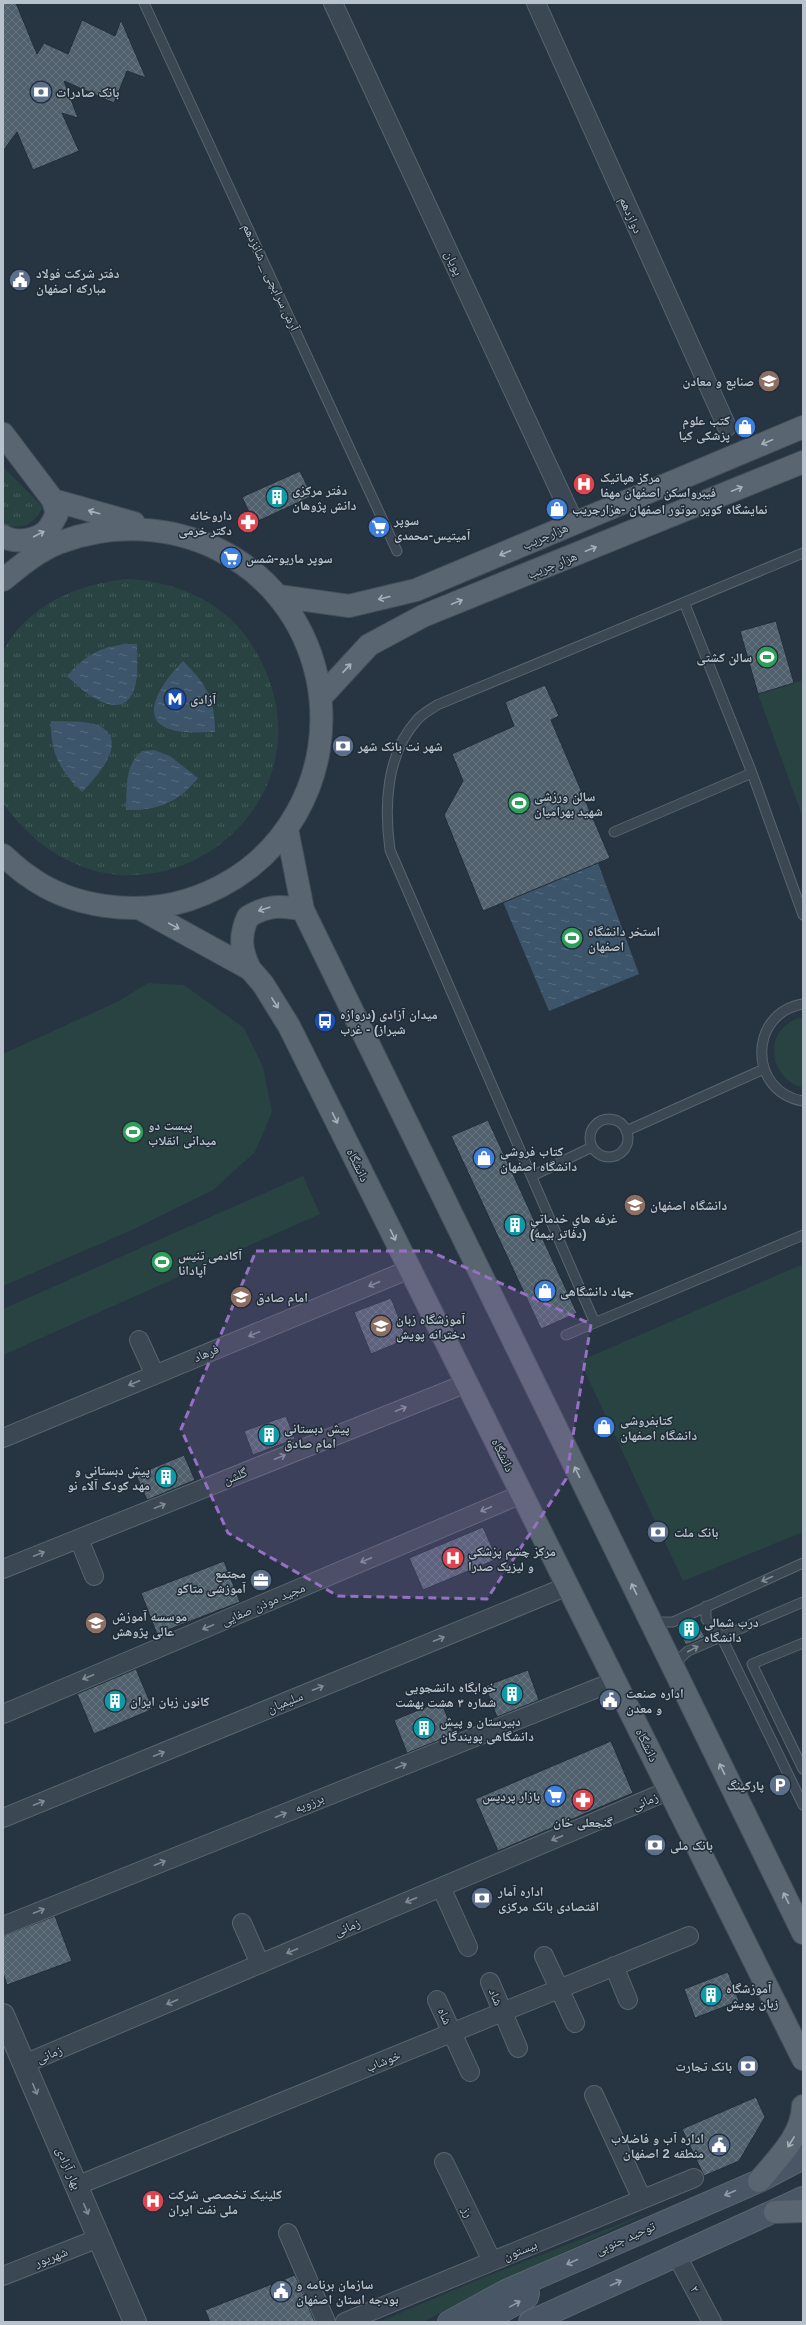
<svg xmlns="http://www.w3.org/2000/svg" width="806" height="2325" viewBox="0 0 806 2325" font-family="Helvetica,'Noto Naskh Arabic',sans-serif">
	<defs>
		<pattern id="grass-tufts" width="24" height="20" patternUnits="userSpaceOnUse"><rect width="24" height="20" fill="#294343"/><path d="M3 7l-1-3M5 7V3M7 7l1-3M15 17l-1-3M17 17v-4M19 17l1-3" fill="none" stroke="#465c5d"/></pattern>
		<pattern id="water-ripples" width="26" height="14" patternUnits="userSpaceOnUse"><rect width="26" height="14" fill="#3c556a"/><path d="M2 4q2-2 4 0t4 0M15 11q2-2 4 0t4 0" fill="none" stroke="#566c7e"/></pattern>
		<pattern id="building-cross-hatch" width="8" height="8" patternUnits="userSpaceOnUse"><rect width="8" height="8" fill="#50606d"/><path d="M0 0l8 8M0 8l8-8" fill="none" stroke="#677581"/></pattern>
	</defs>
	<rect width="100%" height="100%" fill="#273542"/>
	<!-- grass -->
	<path fill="url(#grass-tufts)" d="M3 467 43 507C33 525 23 529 3 525Z
		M128 579C179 582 228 603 255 650 352 815 122 971 3 803V651C29 604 77 584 128 579Z"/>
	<!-- park -->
	<path fill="#294343" d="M803 680V818L758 694Z
		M148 983 184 985 244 1028 263 1067 272 1112 255 1152 213 1190 134 1229 3 1286V1054L119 1001Z
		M803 1017V1088C766 1077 763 1026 803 1017Z
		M303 1176 320 1214 3 1355V1309Z
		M803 1264V1532L683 1581 580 1361Z
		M647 2213 472 2296 423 2322H379L475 2281Z"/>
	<!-- water -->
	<path fill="url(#water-ripples)" d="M126 644H137C137 659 139 676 134 690 121 725 81 690 67 676 87 655 97 648 126 644Z
		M183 661C206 684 215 698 215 732 200 732 183 734 169 729 134 717 169 675 183 661Z
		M51 721C66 722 83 720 97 725 132 739 96 778 82 792 60 771 50 752 51 721Z
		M154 750 170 756 198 778C179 802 157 811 126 810 127 789 124 765 142 751Z
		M598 863 639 974 549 1011 503 902Z"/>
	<!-- building -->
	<path fill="url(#building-cross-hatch)" stroke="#222e39" d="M3 3H16L37 54 44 43 68 54 82 20 115 36 121 20 146 78 127 71 114 103 64 81 78 118 62 113 79 151 33 170 17 132 3 151Z
		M300 471 312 496 254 523 242 497Z
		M776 621 794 683 758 694 740 631Z
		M545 685 559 716 551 720 610 858 483 911 444 815 463 781 452 754 514 726 505 702Z
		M488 1120 577 1313 541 1329 451 1136Z
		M391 1298 407 1339 371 1354 354 1312Z
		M286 1416 295 1439 253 1455 244 1431Z
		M184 1455 195 1480 147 1500 136 1475Z
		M483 1527 497 1559 423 1590 409 1558Z
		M224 1561 240 1602 157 1634 141 1593Z
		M695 1619 705 1637 686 1645 676 1627Z
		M136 1669 153 1709 94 1734 77 1694Z
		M528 1670 539 1700 497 1717 485 1686Z
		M441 1701 454 1734 407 1753 394 1720Z
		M611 1741 633 1793 498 1851 475 1799Z
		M55 1916 72 1961 7 1985 3 1973V1936Z
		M728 1972 739 2001 695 2018 684 1989Z
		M756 2097 765 2117 739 2161 704 2176 682 2129Z
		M295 2275 315 2322H210L205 2310Z"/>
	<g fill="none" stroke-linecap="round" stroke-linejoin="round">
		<!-- service casing -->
		<g stroke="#59656f" stroke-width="11">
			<path id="service" d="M144 3 397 551
				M684 602 752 773 803 915
				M614 832 752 773
				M803 1004C748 1013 748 1092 803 1101
				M590 1138a19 19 0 1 1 38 0a19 19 0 1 1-38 0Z
				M626 1131 764 1069
				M532 1176 592 1147
				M595 1323 390 850C384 807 386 754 417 720 422 714 430 710 437 705L803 553
				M566 1335 803 1235
				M706 1606V1619L721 1636 803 1805
				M652 1618 659 1622H673L803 1563
				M803 1643 752 1664 803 1769
				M677 1669 680 1658 688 1651 803 1602"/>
		</g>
		<!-- minor casing -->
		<g stroke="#59656f" stroke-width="20">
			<path id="minor" d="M333 3 575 524
				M536 3 727 427
				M139 1340 155 1375
				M3 1438 410 1269
				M79 1539 94 1576
				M3 1569 467 1383
				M3 1714 522 1494
				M3 1818 568 1586
				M441 1887 468 1947
				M242 1923 260 1964
				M3 1926 615 1681
				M544 1956 575 2023
				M614 1966 628 2000
				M490 1982 518 2048
				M437 2000 470 2072
				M24 2064 670 1790
				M594 2095 642 2199
				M444 2162 492 2261
				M76 2186 689 1936
				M288 2233 326 2322
				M677 2256 712 2322
				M3 2276 99 2238
				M345 2322 694 2178"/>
		</g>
		<!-- tertiary casing -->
		<g stroke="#59656f" stroke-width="24">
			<path id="tertiary" d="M3 2015 135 2322"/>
		</g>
		<!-- secondary casing -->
		<g stroke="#59656f" stroke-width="24">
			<path id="secondary" d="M449 2322 506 2291 759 2181 803 2158
				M483 2322 527 2297 528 2293 525 2289 515 2288
				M530 2322 803 2198"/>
		</g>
		<!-- primary casing -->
		<g stroke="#45505b" stroke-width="24">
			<path id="primary" d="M3 434 53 500 134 523
				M3 536C15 544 39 541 49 528 52 524 54 519 57 514L53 500
				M3 580C20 566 38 551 58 543 169 501 291 559 317 677 327 724 320 772 296 814 272 856 234 885 188 900 136 916 71 908 27 875 18 869 11 862 3 855
				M278 596 349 606 416 590 803 427
				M321 697 369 645 423 616 803 462
				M287 829 303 910 803 1933
				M139 908 250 969 263 984 289 1026 803 2059
				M250 969C241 951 239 936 248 917 267 905 281 905 303 910
				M759 2181C778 2158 802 2136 803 2106
				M775 2212 803 2211"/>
		</g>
		<!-- service -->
		<use href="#service" stroke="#3b4752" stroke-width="9"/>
		<!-- minor -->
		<use href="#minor" stroke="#3b4752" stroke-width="18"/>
		<!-- tertiary -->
		<use href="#tertiary" stroke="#3b4752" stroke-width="22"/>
		<!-- secondary -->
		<use href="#secondary" stroke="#495665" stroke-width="22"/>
		<!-- primary -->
		<use href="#primary" stroke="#596671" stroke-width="22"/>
	</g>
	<!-- one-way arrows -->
	<defs><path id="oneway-shaft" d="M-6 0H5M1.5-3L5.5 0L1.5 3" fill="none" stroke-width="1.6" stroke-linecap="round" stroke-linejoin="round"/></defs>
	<g stroke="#a5b0ba">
		<use href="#oneway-shaft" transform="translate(767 442) rotate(157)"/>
		<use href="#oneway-shaft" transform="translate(737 489) rotate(-22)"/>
		<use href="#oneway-shaft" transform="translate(94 512) rotate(-164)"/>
		<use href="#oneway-shaft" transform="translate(39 534) rotate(-28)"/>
		<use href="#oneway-shaft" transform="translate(591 549) rotate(-22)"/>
		<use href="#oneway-shaft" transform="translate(505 553) rotate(157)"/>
		<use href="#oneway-shaft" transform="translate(384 598) rotate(166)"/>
		<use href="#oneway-shaft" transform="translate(457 602) rotate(-22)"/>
		<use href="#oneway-shaft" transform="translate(347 668) rotate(-47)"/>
		<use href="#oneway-shaft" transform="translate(264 909) rotate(162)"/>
		<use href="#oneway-shaft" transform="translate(174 926) rotate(28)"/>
		<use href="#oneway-shaft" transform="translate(275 1003) rotate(58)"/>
		<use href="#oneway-shaft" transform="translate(335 1118) rotate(64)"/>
		<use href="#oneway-shaft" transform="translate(393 1235) rotate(64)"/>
		<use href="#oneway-shaft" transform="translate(577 1472) rotate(-116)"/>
		<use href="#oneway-shaft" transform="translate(634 1589) rotate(-116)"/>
		<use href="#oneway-shaft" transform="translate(722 1769) rotate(-116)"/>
		<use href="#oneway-shaft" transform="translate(786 1898) rotate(-116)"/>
		<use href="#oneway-shaft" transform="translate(791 2142) rotate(122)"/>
	</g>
	<g stroke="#808b95">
		<use href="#oneway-shaft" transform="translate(374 1284) rotate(157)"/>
		<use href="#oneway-shaft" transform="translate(254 1334) rotate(157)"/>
		<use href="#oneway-shaft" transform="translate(134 1383) rotate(157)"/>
		<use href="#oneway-shaft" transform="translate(401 1409) rotate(-22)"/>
		<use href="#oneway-shaft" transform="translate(280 1457) rotate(-22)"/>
		<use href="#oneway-shaft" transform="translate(160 1506) rotate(-22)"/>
		<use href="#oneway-shaft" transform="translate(486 1509) rotate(157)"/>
		<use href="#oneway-shaft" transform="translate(39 1554) rotate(-22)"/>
		<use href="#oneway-shaft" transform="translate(366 1560) rotate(157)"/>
		<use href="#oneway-shaft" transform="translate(767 1579) rotate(156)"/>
		<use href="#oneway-shaft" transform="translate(208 1627) rotate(157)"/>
		<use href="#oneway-shaft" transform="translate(439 1639) rotate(-22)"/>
		<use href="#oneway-shaft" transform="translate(693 1649) rotate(-28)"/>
		<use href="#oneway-shaft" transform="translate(88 1677) rotate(157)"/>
		<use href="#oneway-shaft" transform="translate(318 1688) rotate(-22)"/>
		<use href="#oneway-shaft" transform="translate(159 1754) rotate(-22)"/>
		<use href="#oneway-shaft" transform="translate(401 1766) rotate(-22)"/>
		<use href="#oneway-shaft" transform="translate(39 1803) rotate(-22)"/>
		<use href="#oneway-shaft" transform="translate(281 1815) rotate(-22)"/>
		<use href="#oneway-shaft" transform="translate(557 1838) rotate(157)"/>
		<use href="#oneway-shaft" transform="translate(160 1863) rotate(-22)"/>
		<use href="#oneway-shaft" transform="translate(411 1900) rotate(157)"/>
		<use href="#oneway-shaft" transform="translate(39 1911) rotate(-22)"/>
		<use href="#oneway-shaft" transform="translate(292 1951) rotate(157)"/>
		<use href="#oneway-shaft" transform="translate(172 2002) rotate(157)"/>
		<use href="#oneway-shaft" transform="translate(35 2089) rotate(67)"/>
		<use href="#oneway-shaft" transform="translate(86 2209) rotate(67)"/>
	</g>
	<g stroke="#919ca8">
		<use href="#oneway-shaft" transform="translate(730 2193) rotate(156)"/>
		<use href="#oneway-shaft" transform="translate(572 2262) rotate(156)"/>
		<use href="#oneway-shaft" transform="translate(616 2283) rotate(-24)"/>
		<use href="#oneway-shaft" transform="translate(515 2304) rotate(-29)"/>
	</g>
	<!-- marked area -->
	<path fill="#9670c5" fill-opacity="0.2" stroke="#9670c5" stroke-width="3" stroke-dasharray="8 5" stroke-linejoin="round" d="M256 1251H429L591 1324 566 1479 487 1599 338 1596 228 1533 181 1429Z"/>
	<!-- icons -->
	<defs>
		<g id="bank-disc" transform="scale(1.15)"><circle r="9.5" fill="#5c6f8a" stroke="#202c37"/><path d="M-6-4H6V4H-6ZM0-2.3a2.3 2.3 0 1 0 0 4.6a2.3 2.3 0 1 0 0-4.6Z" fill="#fff"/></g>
		<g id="civic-disc" transform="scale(1.15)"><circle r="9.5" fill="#5c6f8a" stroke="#202c37"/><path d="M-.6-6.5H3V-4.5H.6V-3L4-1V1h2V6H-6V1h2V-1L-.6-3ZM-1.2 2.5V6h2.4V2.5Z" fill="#fff"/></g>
		<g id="school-disc" transform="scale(1.15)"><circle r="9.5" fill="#8d6e63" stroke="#202c37"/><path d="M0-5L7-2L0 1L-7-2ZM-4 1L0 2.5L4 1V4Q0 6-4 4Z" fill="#fff"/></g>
		<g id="shop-disc" transform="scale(1.15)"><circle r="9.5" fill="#3f7fe0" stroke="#202c37"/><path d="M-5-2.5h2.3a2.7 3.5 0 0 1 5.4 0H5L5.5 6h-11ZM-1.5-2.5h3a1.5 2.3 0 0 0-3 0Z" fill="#fff"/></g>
		<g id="hospital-disc" transform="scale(1.15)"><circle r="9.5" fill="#e0444e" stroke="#202c37"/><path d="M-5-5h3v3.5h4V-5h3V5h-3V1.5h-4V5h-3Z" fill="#fff"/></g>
		<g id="building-disc" transform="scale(1.15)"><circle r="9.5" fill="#0f9aa8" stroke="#202c37"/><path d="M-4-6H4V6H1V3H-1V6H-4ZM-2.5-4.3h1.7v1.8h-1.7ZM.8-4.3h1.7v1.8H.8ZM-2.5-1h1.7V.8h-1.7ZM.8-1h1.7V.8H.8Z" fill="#fff"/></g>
		<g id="pharmacy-disc" transform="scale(1.15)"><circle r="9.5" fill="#e0444e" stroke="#202c37"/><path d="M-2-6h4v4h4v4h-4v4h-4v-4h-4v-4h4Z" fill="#fff"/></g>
		<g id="supermarket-disc" transform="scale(1.15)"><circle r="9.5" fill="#3f7fe0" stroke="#202c37"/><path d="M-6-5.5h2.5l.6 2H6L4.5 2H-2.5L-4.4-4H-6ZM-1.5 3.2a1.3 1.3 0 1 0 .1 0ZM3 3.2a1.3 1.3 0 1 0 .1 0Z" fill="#fff"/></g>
		<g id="stadium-disc" transform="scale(1.15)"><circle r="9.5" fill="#2e9e5b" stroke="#202c37"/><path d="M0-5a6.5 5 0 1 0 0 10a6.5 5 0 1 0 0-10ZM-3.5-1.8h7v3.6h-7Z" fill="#fff"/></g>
		<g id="metro-disc" transform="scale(1.15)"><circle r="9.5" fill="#1a4fb4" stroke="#202c37"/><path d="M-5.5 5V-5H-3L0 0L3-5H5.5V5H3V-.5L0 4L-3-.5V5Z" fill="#fff"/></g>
		<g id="bus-disc" transform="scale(1.15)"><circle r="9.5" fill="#1a4fb4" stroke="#202c37"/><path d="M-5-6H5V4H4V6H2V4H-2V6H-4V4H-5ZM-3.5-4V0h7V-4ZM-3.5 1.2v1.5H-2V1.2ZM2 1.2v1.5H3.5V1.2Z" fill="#fff"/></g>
		<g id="university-disc" transform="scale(1.15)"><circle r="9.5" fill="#8d6e63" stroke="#202c37"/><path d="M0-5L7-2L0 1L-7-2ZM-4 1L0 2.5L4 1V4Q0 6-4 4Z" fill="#fff"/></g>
		<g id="office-disc" transform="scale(1.15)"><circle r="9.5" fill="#5c6f8a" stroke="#202c37"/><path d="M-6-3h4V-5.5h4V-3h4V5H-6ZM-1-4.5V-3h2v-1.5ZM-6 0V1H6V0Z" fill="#fff"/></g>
		<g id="parking-disc" transform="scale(1.15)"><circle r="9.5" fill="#5c6f8a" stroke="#202c37"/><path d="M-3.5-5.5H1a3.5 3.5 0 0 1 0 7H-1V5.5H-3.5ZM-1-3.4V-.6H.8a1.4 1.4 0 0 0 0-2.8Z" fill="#fff"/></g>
	</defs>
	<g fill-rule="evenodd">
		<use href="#bank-disc" x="41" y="92"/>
		<use href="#civic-disc" x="20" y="280"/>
		<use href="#school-disc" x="769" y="381"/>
		<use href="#shop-disc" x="745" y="427"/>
		<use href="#hospital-disc" x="584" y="484"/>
		<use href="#building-disc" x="277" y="497"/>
		<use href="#shop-disc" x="557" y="509"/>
		<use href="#pharmacy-disc" x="248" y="522"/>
		<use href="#supermarket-disc" x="379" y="527"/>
		<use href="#supermarket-disc" x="231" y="558"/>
		<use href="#stadium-disc" x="767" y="657"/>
		<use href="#metro-disc" x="175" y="699"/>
		<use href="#bank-disc" x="343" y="746"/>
		<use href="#stadium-disc" x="519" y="803"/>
		<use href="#stadium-disc" x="572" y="938"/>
		<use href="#bus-disc" x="325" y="1021"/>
		<use href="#stadium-disc" x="133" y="1132"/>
		<use href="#shop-disc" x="484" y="1158"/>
		<use href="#university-disc" x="635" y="1205"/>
		<use href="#building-disc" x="515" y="1225"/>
		<use href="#stadium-disc" x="162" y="1262"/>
		<use href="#shop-disc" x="545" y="1291"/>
		<use href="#school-disc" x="241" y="1297"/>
		<use href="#school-disc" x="381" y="1326"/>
		<use href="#shop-disc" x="604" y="1427"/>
		<use href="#building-disc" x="269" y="1435"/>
		<use href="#building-disc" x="166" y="1477"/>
		<use href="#bank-disc" x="658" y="1532"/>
		<use href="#hospital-disc" x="453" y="1558"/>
		<use href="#office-disc" x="261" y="1580"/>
		<use href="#school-disc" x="96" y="1623"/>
		<use href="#building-disc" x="689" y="1629"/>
		<use href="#building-disc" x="512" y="1694"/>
		<use href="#civic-disc" x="610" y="1700"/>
		<use href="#building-disc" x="115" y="1701"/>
		<use href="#building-disc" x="424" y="1728"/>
		<use href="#parking-disc" x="780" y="1785"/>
		<use href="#supermarket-disc" x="555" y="1796"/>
		<use href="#pharmacy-disc" x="583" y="1800"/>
		<use href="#bank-disc" x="655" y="1845"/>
		<use href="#bank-disc" x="482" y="1898"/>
		<use href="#building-disc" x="711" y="1995"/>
		<use href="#bank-disc" x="748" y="2066"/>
		<use href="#civic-disc" x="719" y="2145"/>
		<use href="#hospital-disc" x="153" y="2201"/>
		<use href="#civic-disc" x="281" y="2291"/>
	</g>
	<g text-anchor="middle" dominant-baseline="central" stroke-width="3" stroke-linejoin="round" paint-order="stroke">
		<!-- poi labels -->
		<g font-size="13" font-weight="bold" fill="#b8c2cc" stroke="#202c37" text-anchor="start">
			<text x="56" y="92">بانک صادرات</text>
			<text x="36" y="273">دفتر شرکت فولاد<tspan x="36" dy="15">مبارکه اصفهان</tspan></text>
			<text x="754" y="381" text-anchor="end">صنایع و معادن</text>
			<text x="730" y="420" text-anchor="end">کتب علوم<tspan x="730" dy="15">پزشکی کیا</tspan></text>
			<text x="600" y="477">مرکز هپاتیک<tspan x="600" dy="15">فیبرواسکن اصفهان مهفا</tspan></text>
			<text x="292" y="490">دفتر مرکزی<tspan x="292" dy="15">دانش پژوهان</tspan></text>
			<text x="572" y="509">نمایشگاه کویر موتور اصفهان -هزارجریب</text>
			<text x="232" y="515" text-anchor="end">داروخانه<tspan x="232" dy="15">دکتر خرمی</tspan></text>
			<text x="394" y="520">سوپر<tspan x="394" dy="15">آمیتیس-محمدی</tspan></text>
			<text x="246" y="558">سوپر ماریو-شمس</text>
			<text x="752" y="657" text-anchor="end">سالن کشتی</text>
			<text x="190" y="699">آزادی</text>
			<text x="358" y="746">شهر نت بانک شهر</text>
			<text x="534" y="796">سالن ورزشی<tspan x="534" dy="15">شهید بهرامیان</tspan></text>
			<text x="588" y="931">استخر دانشگاه<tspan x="588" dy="15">اصفهان</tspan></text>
			<text x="340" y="1014">میدان آزادی (دروازه<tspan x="340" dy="15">شیراز) - غرب</tspan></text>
			<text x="148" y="1125">پیست دو<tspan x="148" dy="15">میدانی انقلاب</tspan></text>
			<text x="500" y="1151">کتاب فروشی<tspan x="500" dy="15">دانشگاه اصفهان</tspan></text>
			<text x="650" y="1205">دانشگاه اصفهان</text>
			<text x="530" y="1218">غرفه هاي خدماتي<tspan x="530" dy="15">(دفاتر بيمه)</tspan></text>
			<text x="178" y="1255">آکادمی تنیس<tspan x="178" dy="15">آپادانا</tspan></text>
			<text x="560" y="1291">جهاد دانشگاهی</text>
			<text x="256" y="1297">امام صادق</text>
			<text x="396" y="1319">آموزشگاه زبان<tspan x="396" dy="15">دخترانه پویش</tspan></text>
			<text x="620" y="1420">کتابفروشی<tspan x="620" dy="15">دانشگاه اصفهان</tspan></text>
			<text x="284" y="1428">پیش دبستانی<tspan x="284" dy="15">امام صادق</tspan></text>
			<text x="150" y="1470" text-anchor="end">پیش دبستانی و<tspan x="150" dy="15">مهد کودک آلاء نو</tspan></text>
			<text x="674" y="1532">بانک ملت</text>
			<text x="468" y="1551">مرکز چشم پزشکی<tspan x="468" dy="15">و لیزیک صدرا</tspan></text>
			<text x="246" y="1573" text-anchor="end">مجتمع<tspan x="246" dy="15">آموزشی متاکو</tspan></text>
			<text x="112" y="1616">موسسه آموزش<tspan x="112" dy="15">عالی پژوهش</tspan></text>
			<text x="704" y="1622">درب شمالی<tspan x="704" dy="15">دانشگاه</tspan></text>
			<text x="496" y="1687" text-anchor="end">خوابگاه دانشجویی<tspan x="496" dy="15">شماره ۳ هشت بهشت</tspan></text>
			<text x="626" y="1693">اداره صنعت<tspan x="626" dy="15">و معدن</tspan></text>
			<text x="130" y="1701">کانون زبان ایران</text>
			<text x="440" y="1721">دبیرستان و پیش<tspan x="440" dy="15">دانشگاهی پویندگان</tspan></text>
			<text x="764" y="1785" text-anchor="end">پارکینگ</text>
			<text x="540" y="1796" text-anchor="end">بازار پردیس</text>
			<text x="583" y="1822" text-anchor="middle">گنجعلی خان</text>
			<text x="670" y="1845">بانک ملی</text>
			<text x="498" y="1891">اداره آمار<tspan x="498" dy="15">اقتصادی بانک مرکزی</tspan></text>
			<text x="726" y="1988">آموزشگاه<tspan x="726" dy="15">زبان پویش</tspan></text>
			<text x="732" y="2066" text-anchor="end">بانک تجارت</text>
			<text x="704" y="2138" text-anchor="end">اداره آب و فاضلاب<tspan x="704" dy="15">منطقه 2 اصفهان</tspan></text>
			<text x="168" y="2194">کلینیک تخصصی شرکت<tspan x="168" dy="15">ملی نفت ایران</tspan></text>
			<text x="296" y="2284">سازمان برنامه و<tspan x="296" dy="15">بودجه استان اصفهان</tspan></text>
		</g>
		<!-- street labels -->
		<g font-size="13" fill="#b8c2cc" stroke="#202c37">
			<text transform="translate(631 215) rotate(66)">دوازدهم</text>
			<text transform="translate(454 263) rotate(65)">پویان</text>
			<text transform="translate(271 277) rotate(65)">آرش سرابچی _ شانزدهم</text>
			<text transform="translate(545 536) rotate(-23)">هزارجریب</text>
			<text transform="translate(552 565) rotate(-22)">هزار جریب</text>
			<text transform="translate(358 1165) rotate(64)">دانشگاه</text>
			<text transform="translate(206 1353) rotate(-23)">فرهاد</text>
			<text transform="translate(503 1455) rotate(64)">دانشگاه</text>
			<text transform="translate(235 1476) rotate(-22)">گلشن</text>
			<text transform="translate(263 1604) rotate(-23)">مجید موذن صفایی</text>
			<text transform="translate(285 1702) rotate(-22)">سلیمیان</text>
			<text transform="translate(647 1745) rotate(64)">دانشگاه</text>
			<text transform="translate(645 1801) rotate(-23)">زمانی</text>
			<text transform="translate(309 1803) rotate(-22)">برزویه</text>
			<text transform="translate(347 1927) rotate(-23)">زمانی</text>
			<text transform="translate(496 1997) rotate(67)">شاد</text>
			<text transform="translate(445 2016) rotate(66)">شاه</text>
			<text transform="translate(49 2054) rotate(-23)">زمانی</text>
			<text transform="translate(383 2061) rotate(-22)">خوشاب</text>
			<text transform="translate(69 2168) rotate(67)">بهار آزادی</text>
			<text transform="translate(468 2212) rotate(64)">رز</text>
			<text transform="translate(625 2238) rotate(-24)">توحید جنوبی</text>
			<text transform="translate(520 2250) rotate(-22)">بیستون</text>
			<text transform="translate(51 2257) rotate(-21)">شهریور</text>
			<text transform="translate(695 2289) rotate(62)">۲</text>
		</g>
	</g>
	<!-- border -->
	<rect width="806" height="2325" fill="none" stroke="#b8c2cc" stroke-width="8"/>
</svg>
